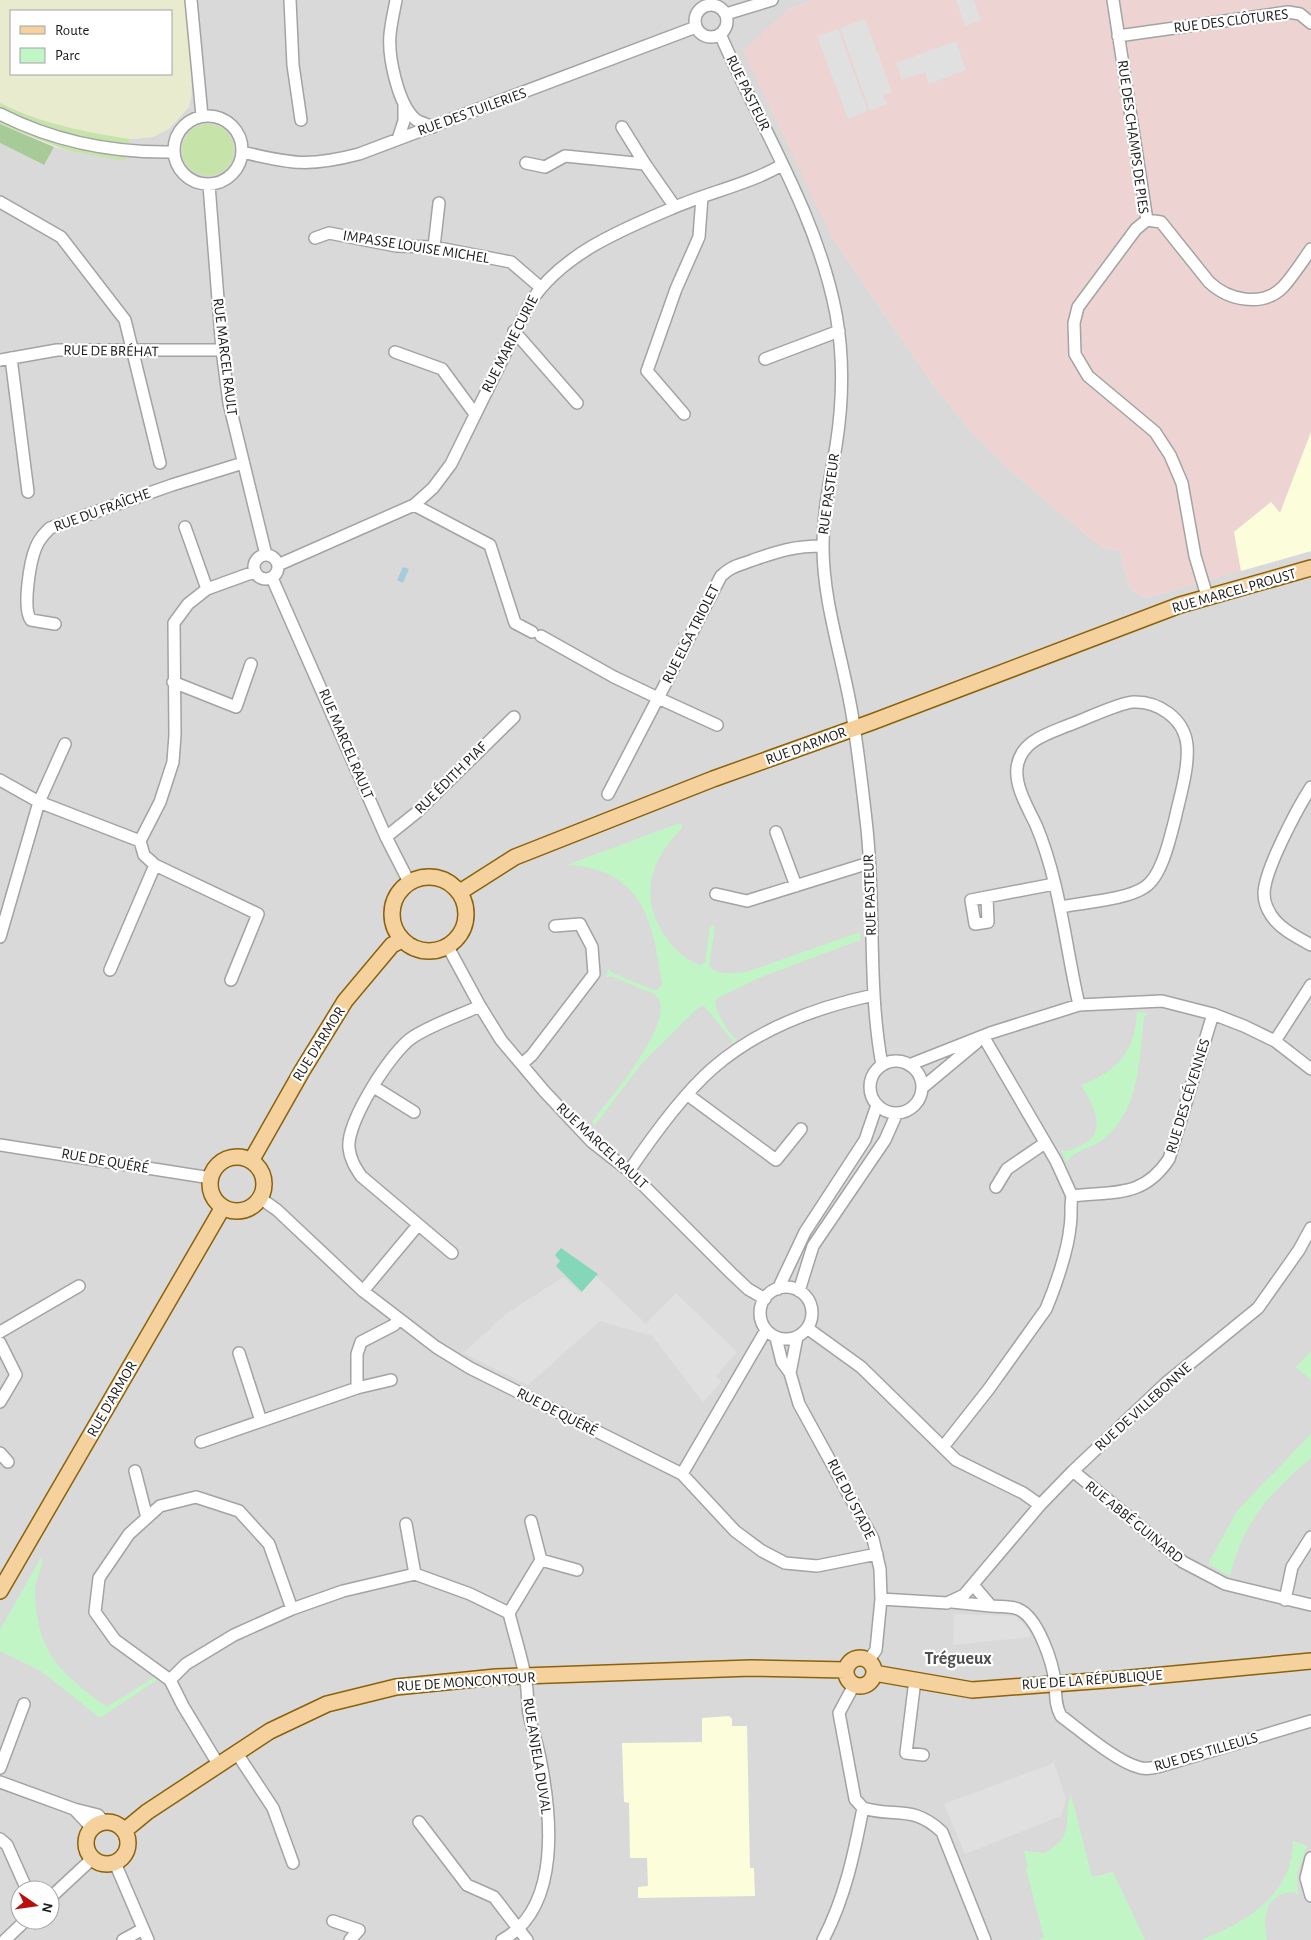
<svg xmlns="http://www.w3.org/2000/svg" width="1311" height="1940" viewBox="0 0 1311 1940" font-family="'Alegreya Sans',sans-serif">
	<rect width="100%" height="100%" fill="#ede9e2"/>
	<!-- residential -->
	<path fill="#dad9d9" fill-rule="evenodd" d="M187 0H813L788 9 831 236 934 386 966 426 1012 472 1101 547 1120 551 1130 589 1145 598 1311 551V1940H0V143L43 165 54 147 68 151 125 160 130 139 153 137 187 21ZM20 1890H50V1920H20Z"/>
	<!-- commercial -->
	<path fill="#edd3d2" d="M813 0H1311V432L1280 513 1271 502 1234 532 1241 571 1145 598 1130 589 1120 551 1101 547 1012 472 966 426 934 386 831 236 743 51 788 9Z"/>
	<!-- education -->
	<path fill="#fcfddb" d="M1311 432V551L1241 571 1234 532 1271 502 1280 513Z
		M729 1716 732 1719V1726H747L750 1868H754L755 1896 638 1898V1887L648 1886 647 1858H630L629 1803 624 1802 622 1743 702 1742V1718Z"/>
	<!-- farmland -->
	<path fill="#e8ebce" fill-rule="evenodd" d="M0 0H187L192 93 189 107 169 129 153 137 130 139 75 131 24 115 0 103ZM11 11H171V74H11Z"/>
	<!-- grass -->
	<path fill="#c6e4aa" d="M0 103C42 124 85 132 130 139L125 161 68 151 0 124Z
		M182 150a26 26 0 1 1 52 0a26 26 0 1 1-52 0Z"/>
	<!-- forest -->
	<path fill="#a7ca99" d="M0 124 54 147 44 165 0 143Z"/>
	<!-- park -->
	<path fill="#c1f5c6" d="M680 823 682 828C651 859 638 897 665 936 673 949 686 961 701 965L705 963 710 927 715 925 709 966C717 976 734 973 746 972L860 932V940L761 977 718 998 715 1001C715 1011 729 1035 737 1040L732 1044V1040L704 1006 699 1007 643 1062 595 1125 592 1122C606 1103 684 1014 654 994L611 976 606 978 608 969 612 973 654 990H658L662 984C653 921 643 869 567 865Z
		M1137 1012 1148 1013 1144 1017C1139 1059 1140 1108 1105 1138 1095 1147 1072 1151 1067 1162L1061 1150C1068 1153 1073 1149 1080 1146 1109 1134 1094 1105 1081 1085 1118 1071 1135 1052 1137 1012Z
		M1311 1351V1380L1296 1367Z
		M1311 1434V1458C1269 1494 1244 1520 1230 1576L1208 1564 1237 1511Z
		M42 1556C44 1568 34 1580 35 1593 37 1654 61 1674 107 1707L155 1677 157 1680 100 1718 41 1671 0 1651V1630Z
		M1071 1795 1092 1877 1113 1872 1145 1940H1038L1044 1938 1026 1869 1028 1868 1024 1851 1045 1853C1078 1833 1061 1821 1071 1795Z
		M1293 1841 1307 1846 1297 1874 1298 1895 1295 1892C1265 1893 1262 1916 1267 1940H1201C1245 1923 1293 1895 1293 1841Z"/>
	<!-- pitch -->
	<path fill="#84d8b9" d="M561 1248 598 1274 582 1292 556 1266 560 1261 555 1255Z"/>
	<!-- parking -->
	<path fill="#e0e0e0" d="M956 0H974L981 20 965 26Z
		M865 19 892 92 883 95 887 104 870 111 840 28Z
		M838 29 868 111 848 119 817 36Z
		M956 41 966 70 929 84 925 72 902 80 896 63Z
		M596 1276 646 1324 676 1293 737 1352 716 1376 721 1382 703 1402 652 1336 600 1321 528 1385 463 1353 506 1314 563 1277 581 1293Z
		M954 1614 1015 1616 1029 1630 1031 1637 953 1645Z
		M1054 1763 1066 1799 1061 1816 965 1854 944 1804Z"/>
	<!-- water -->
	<path fill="#a5ccd8" d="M403 567 409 569 403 583 397 580Z"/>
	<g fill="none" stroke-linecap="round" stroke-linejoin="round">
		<!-- minor casing -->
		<g stroke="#a3a3a3" stroke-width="14">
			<path id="minor" d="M191 0 202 116
				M290 0 293 65 301 120
				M396 0C394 11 391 23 390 35 388 57 398 104 415 119 420 123 427 124 433 127
				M1113 0 1147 220 1136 229 1078 307 1074 323 1075 354 1088 376 1155 432 1170 455 1182 483 1195 556 1207 596
				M695 21a16 16 0 1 1 32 0a16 16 0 1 1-32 0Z
				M726 14 772 0
				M720 34C760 126 817 214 836 314 844 358 843 402 836 446 830 480 823 512 823 547 823 603 843 659 852 714 858 749 862 785 866 820 876 901 867 984 882 1065
				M1118 36 1288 12 1300 14 1311 23
				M0 114C53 141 113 153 173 152
				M174 150a34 34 0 1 1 68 0a34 34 0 1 1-68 0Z
				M622 127 645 164
				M398 139 404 121V105
				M242 152C292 164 309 167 359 154L696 27
				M526 163 545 167 565 156 645 164 675 207
				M209 185 222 350 229 403 266 555
				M0 202 61 237 125 320 160 463
				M1147 220 1161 222 1209 282C1228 300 1262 308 1283 287 1293 276 1302 262 1311 249
				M315 238 329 233 396 246 434 247 511 262 540 287
				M434 247 439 203
				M514 331 577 403
				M395 352 442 369 475 414
				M11 358 28 492
				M765 359 839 331
				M0 360 57 350H222
				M684 414 647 371 676 289 699 237 702 197
				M414 505 490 545 515 623 532 632
				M185 527 207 589
				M254 567a12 12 0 1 1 24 0a12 12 0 1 1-24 0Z
				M278 565 414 505 433 488 451 464 530 303C561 254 623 229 675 207 710 192 749 184 782 165
				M272 578 386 837 409 882
				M55 624 31 620C22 609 30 561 36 547 39 539 44 534 50 528L172 485 243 463
				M541 636 614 677 658 698 721 576C733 565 738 566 753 560 779 551 794 546 823 546
				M173 682 236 707 251 664
				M0 780 39 802 140 841 144 855 155 865 258 914 231 980
				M1311 787C1297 809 1265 869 1264 893 1264 901 1267 909 1271 915 1280 929 1297 937 1311 945
				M608 794 658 698 717 725
				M776 832 796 886
				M386 837 416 813 514 717
				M140 841 160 802 173 762 175 735 174 623 188 604 207 589 254 572
				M716 894 747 901 869 863
				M987 897 988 922 975 924 971 900 1054 884
				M1061 907C1085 902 1126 900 1145 887 1162 876 1170 838 1175 819 1180 796 1189 768 1187 745 1184 718 1158 701 1133 702 1118 703 1084 720 1069 725 1047 734 1020 741 1017 768 1015 787 1028 808 1036 825 1060 882 1065 944 1079 1005
				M0 937 39 802 65 744
				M448 947 480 1006 501 1040 544 1091 592 1142 629 1171 731 1273 748 1289 765 1299
				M110 970 155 865
				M1275 1041 1311 985
				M870 1087a26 26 0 1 1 52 0a26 26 0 1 1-52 0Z
				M522 1064 532 1055 594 974 592 947 580 924 555 926
				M909 1065 990 1033 1079 1005 1162 1001 1213 1014 1244 1026 1275 1041 1311 1069
				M374 1087 414 1112
				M922 1088 976 1043
				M688 1095 776 1160 801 1129
				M0 1145 211 1178
				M629 1171C652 1137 682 1095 713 1068 758 1029 817 1007 874 995
				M996 1187 1007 1169 1045 1143
				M1072 1196C1115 1191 1143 1198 1169 1159L1213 1014
				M260 1198 277 1210 363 1291 436 1347 470 1368 682 1474 735 1531 762 1551 785 1563 817 1566 877 1554
				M452 1253 361 1176C355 1167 350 1159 349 1148 346 1123 391 1051 413 1037 433 1024 458 1016 480 1006
				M760 1313a26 26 0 1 1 52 0a26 26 0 1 1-52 0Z
				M778 1289 805 1232 865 1140 877 1105
				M363 1291 418 1225
				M799 1291 813 1246 885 1140 897 1113
				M807 1328 861 1367 956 1460 1023 1493 1040 1505
				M0 1332 79 1286
				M776 1338 782 1362 790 1373 799 1404 873 1539 880 1569 881 1599 876 1650 868 1661
				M0 1343 16 1375 0 1402
				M239 1353 261 1421
				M790 1373 797 1337
				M357 1388 391 1380
				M201 1442 357 1388V1354L361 1342 394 1325 398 1320
				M943 1447 988 1390 1046 1309C1055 1288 1068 1250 1070 1227 1072 1217 1070 1207 1072 1196L1056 1161 983 1036
				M0 1453 8 1462
				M135 1471 147 1518
				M1073 1471 1183 1562 1225 1584 1311 1605
				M682 1474 766 1330
				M531 1521 541 1560
				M406 1524 415 1574
				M974 1586 991 1606C1000 1607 1011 1606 1018 1609 1038 1617 1053 1663 1055 1683 1056 1695 1055 1706 1061 1716 1080 1730 1117 1762 1138 1767 1145 1770 1153 1768 1161 1766L1311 1721
				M881 1599 947 1603 964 1595 1040 1505 1073 1471 1166 1383 1258 1308 1299 1250 1311 1228
				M1285 1600 1292 1567 1311 1537
				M952 1602 991 1606
				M509 1613 541 1560 577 1570
				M170 1680 115 1640 95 1612 99 1578 129 1534 160 1506 196 1497 239 1511 269 1544 292 1609
				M915 1680 906 1753 923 1755
				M854 1685 839 1713 855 1799 863 1808
				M236 1752 273 1808 293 1863
				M218 1764 183 1706 170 1680 186 1664 234 1635 292 1609 343 1591 415 1574 470 1594 509 1613C514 1634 521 1655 525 1676 528 1688 527 1702 529 1714 532 1729 537 1743 540 1758 551 1813 562 1908 502 1940
				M0 1768 24 1704
				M0 1782 74 1809 98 1815 105 1823
				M863 1808C896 1818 912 1804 942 1832L985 1940
				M74 1809 93 1829
				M419 1822 467 1885 494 1897 527 1940
				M0 1839 7 1845 27 1890
				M1311 1858 1306 1878 1311 1896
				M115 1863 148 1940
				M50 1898 93 1858
				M333 1921 359 1930 350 1940
				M5 1940 26 1920
				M123 1940 143 1929
				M823 1940C845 1898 854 1854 863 1808"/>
		</g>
		<!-- major casing -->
		<g stroke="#8b6209" stroke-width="18">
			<path id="major" d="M392 914a37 37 0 1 1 74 0a37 37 0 1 1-74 0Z
				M460 892 515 857 713 779 872 722 1180 605 1311 568
				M210 1184a27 27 0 1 1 54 0a27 27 0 1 1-54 0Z
				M251 1161 302 1071 345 1001 392 945 402 940
				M0 1591 223 1207
				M846 1672a14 14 0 1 1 28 0a14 14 0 1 1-28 0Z
				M874 1673 972 1690 1120 1679 1311 1661
				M86 1843a21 21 0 1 1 42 0a21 21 0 1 1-42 0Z
				M124 1831 147 1812 270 1731 327 1704 396 1687 496 1677 751 1668 846 1670"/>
		</g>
		<!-- minor -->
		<use href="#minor" stroke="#fff" stroke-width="11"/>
		<!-- major -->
		<use href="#major" stroke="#f5d19e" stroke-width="15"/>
	</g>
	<g text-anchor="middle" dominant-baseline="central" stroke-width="4.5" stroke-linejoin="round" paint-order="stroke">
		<!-- street labels -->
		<g font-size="15" fill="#1c1c1c" stroke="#fff">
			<text transform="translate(1231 21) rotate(-7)">RUE DES CLÔTURES</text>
			<text transform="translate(748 93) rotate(64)">RUE PASTEUR</text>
			<text transform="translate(472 112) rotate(-20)">RUE DES TUILERIES</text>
			<text transform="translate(1133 137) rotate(82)">RUE DES CHAMPS DE PIES</text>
			<text transform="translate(416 247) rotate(9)">IMPASSE LOUISE MICHEL</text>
			<text transform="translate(510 344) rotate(-63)">RUE MARIE CURIE</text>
			<text transform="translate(111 351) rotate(1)">RUE DE BRÉHAT</text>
			<text transform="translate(225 357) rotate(83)">RUE MARCEL RAULT</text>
			<text transform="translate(829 494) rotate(-82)">RUE PASTEUR</text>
			<text transform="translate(102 510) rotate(-20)">RUE DU FRAÎCHE</text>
			<text transform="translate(1234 591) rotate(-16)">RUE MARCEL PROUST</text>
			<text transform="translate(691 634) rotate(-63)">RUE ELSA TRIOLET</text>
			<text transform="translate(346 744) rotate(67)">RUE MARCEL RAULT</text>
			<text transform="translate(806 746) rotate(-20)">RUE D'ARMOR</text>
			<text transform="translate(451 778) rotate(-45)">RUE ÉDITH PIAF</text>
			<text transform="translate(870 895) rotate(-92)">RUE PASTEUR</text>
			<text transform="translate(319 1044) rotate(-58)">RUE D'ARMOR</text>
			<text transform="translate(1188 1096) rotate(-73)">RUE DES CÉVENNES</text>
			<text transform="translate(602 1146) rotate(43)">RUE MARCEL RAULT</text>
			<text transform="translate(105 1161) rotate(10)">RUE DE QUÉRÉ</text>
			<text transform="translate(112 1399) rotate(-60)">RUE D'ARMOR</text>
			<text transform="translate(1143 1407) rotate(-42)">RUE DE VILLEBONNE</text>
			<text transform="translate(557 1412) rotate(27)">RUE DE QUÉRÉ</text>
			<text transform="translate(851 1499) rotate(63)">RUE DU STADE</text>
			<text transform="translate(1134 1522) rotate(39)">RUE ABBÉ GUINARD</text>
			<text transform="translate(1092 1680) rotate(-4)">RUE DE LA RÉPUBLIQUE</text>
			<text transform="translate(466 1682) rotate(-4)">RUE DE MONCONTOUR</text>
			<text transform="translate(1206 1752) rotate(-16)">RUE DES TILLEULS</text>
			<text transform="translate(537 1756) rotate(81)">RUE ANJELA DUVAL</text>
		</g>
		<!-- quarter labels -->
		<g font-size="18" font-weight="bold" fill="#4f4f4f" stroke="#fff">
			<text x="958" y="1659">Trégueux</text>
		</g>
	</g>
	<!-- legend -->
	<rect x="10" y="10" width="162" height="65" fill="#ffffff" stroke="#a4a4a4"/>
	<rect x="20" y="26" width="25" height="8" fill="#f5d19e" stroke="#a4a4a4"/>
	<text x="55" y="35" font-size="15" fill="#1c1c1c">Route</text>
	<rect x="20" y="48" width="25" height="15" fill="#c1f5c6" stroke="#a4a4a4"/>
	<text x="55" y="60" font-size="15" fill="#1c1c1c">Parc</text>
	<!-- north arrow -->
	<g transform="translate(35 1905) rotate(103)"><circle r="24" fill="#ffffff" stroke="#a4a4a4"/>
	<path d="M0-4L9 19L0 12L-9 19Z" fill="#bb0f0c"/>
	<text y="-8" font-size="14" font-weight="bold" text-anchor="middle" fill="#1c1c1c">N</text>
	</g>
</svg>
